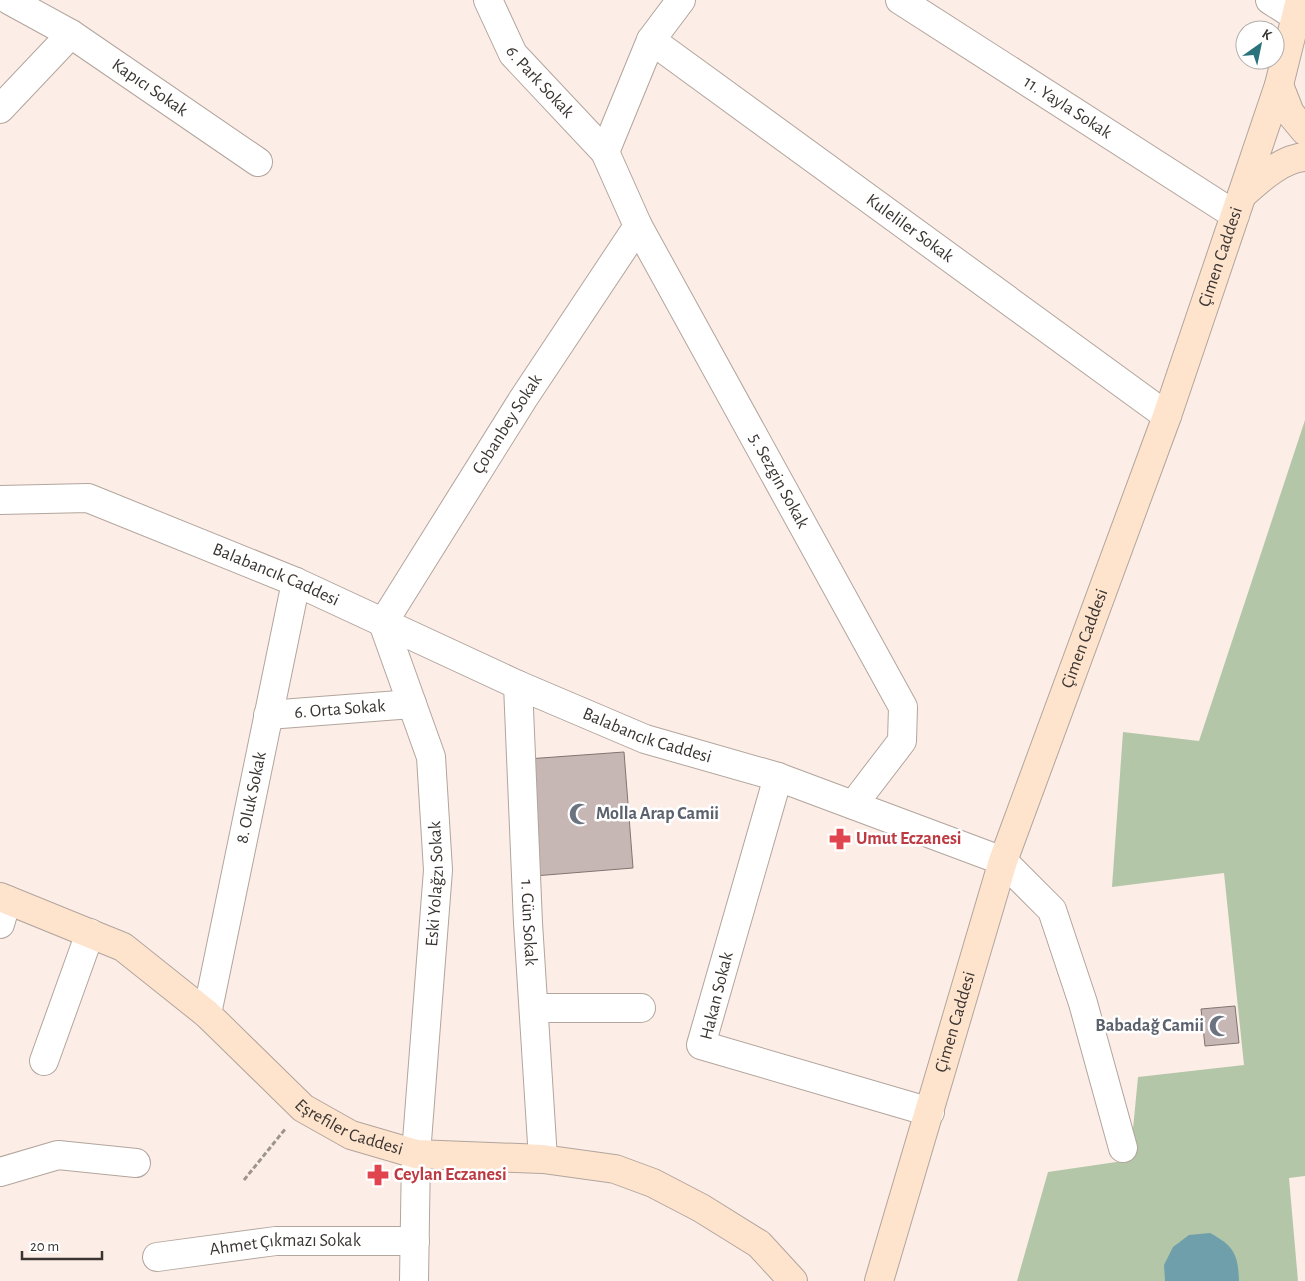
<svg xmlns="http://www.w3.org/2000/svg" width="1305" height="1281" viewBox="0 0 1305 1281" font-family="'Alegreya Sans',sans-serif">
	<rect width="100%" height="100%" fill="#fceee6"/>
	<!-- green -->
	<path fill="#b4c6a8" d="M1305 420V1176L1289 1178 1298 1281H1017L1048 1172 1130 1160 1138 1077 1244 1065 1224 873 1112 887 1123 732 1199 741Z"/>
	<!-- water -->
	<path fill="#709fac" d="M1210 1233C1234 1246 1238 1254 1239 1281H1165L1164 1265 1173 1247 1189 1235Z"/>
	<!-- building -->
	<path fill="#c7b7b4" stroke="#827471" d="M624 752 633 868 534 876 527 759Z
		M1235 1006 1239 1043 1205 1046 1201 1009Z"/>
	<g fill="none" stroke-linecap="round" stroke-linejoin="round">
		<!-- street casing -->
		<g stroke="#b2a59d" stroke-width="30">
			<g id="street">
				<path id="s1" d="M9 0 71 34 258 162"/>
				<path id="s2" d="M488 0 513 54 605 152 638 226 903 707 902 741 853 805"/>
				<path id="s3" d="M900 0 1235 215"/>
				<path d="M1270 0 1295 16"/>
				<path id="s4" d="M651 40 1167 416"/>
				<path d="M0 109 71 34"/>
				<path d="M605 152 651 40 681 0"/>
				<path id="s5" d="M0 500 88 498 296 582 518 685 645 739 778 777 1003 861 1052 910 1083 1003 1123 1148"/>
				<path id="s6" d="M518 685 528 923 543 1159"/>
				<path id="s7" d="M268 715 412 704"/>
				<path d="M778 777 701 1045 930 1112"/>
				<path d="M0 924 7 900"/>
				<path d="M534 1008H641"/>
				<path id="s8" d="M207 1014 296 582"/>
				<path d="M44 1061 90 933"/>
				<path d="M0 1172 58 1155 136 1163"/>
				<path id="s9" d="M157 1257 276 1241H415"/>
				<path id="s10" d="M414 1281 416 1154 438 870 431 757 383 623 523 399 638 226"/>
			</g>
		</g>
		<!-- secondary casing -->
		<g stroke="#b2a59d" stroke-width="30">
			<g id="secondary">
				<path d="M1279 85 1290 113 1305 131"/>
				<path d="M1242 195C1260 179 1281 159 1305 157"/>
				<path id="s11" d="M0 897 123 947 207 1014 303 1108 351 1135 416 1154 543 1159 615 1169 653 1183 701 1208 759 1244 793 1281"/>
				<path id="s12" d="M879 1281 1003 861 1167 416 1279 85 1300 0"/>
			</g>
		</g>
		<!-- path -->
		<path stroke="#9e948e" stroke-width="3" stroke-dasharray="5 2.5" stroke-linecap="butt" d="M244 1180 286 1128"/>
		<!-- street -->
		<use href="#street" stroke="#fff" stroke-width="28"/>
		<!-- secondary -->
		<use href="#secondary" stroke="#fee3cd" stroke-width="28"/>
	</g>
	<!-- icons -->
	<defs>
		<g id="mosque-bare" transform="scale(1.725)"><path d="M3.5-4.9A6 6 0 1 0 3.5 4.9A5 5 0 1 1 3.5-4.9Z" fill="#6b7280" stroke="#fff" stroke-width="2.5" paint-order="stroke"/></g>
		<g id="pharmacy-bare" transform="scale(1.725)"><path d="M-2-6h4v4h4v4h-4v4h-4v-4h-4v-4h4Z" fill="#e0444e" stroke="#fff" stroke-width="2.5" paint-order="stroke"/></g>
	</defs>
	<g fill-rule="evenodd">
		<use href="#mosque-bare" x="580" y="814"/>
		<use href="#pharmacy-bare" x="840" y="839"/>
		<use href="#mosque-bare" x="1220" y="1026"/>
		<use href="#pharmacy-bare" x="378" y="1175"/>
	</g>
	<g text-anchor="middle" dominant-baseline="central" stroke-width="5" stroke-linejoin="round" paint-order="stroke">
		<!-- street labels -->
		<g font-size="18" fill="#3a3532" stroke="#fff">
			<text stroke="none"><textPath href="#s2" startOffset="98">6. Park Sokak</textPath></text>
			<text stroke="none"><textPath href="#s1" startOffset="166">Kapıcı Sokak</textPath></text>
			<text stroke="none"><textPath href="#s3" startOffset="199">11. Yayla Sokak</textPath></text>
			<text stroke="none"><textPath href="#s4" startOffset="320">Kuleliler Sokak</textPath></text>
			<text stroke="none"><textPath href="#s12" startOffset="1080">Çimen Caddesi</textPath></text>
			<text stroke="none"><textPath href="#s10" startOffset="902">Çobanbey Sokak</textPath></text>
			<text stroke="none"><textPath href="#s2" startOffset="566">5. Sezgin Sokak</textPath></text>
			<text stroke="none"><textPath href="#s5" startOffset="291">Balabancık Caddesi</textPath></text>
			<text stroke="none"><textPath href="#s12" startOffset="675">Çimen Caddesi</textPath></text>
			<text stroke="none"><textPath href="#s7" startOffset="72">6. Orta Sokak</textPath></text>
			<text stroke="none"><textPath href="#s5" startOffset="696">Balabancık Caddesi</textPath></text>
			<text stroke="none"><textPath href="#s8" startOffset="221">8. Oluk Sokak</textPath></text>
			<text stroke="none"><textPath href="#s10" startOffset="398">Eski Yolağzı Sokak</textPath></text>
			<text stroke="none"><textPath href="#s6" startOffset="238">1. Gün Sokak</textPath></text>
			<text transform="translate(717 996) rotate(-76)">Hakan Sokak</text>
			<text stroke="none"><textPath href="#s12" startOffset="270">Çimen Caddesi</textPath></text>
			<text stroke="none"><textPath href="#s11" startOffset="425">Eşrefiler Caddesi</textPath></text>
			<text stroke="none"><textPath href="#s9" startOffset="129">Ahmet Çıkmazı Sokak</textPath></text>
		</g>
		<!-- worship labels -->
		<g font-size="18" font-weight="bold" fill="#5b616d" stroke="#fff" text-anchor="start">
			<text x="596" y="814">Molla Arap Camii</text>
			<text x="1204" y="1026" text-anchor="end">Babadağ Camii</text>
		</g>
		<!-- health labels -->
		<g font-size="18" font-weight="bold" fill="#be3a42" stroke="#fff" text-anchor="start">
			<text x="856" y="839">Umut Eczanesi</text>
			<text x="394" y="1175">Ceylan Eczanesi</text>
		</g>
	</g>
	<!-- north arrow -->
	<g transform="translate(1260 45) rotate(33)"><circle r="24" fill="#ffffff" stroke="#b0aead"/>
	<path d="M0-4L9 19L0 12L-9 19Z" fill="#2a727c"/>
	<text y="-8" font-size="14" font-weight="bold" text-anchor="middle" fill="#3a3532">K</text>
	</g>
	<!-- scale -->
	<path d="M22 1251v8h80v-8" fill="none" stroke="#3a3532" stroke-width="2.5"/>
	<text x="30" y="1251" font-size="15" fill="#3a3532" stroke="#ffffff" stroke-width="4" paint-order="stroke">20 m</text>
</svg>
